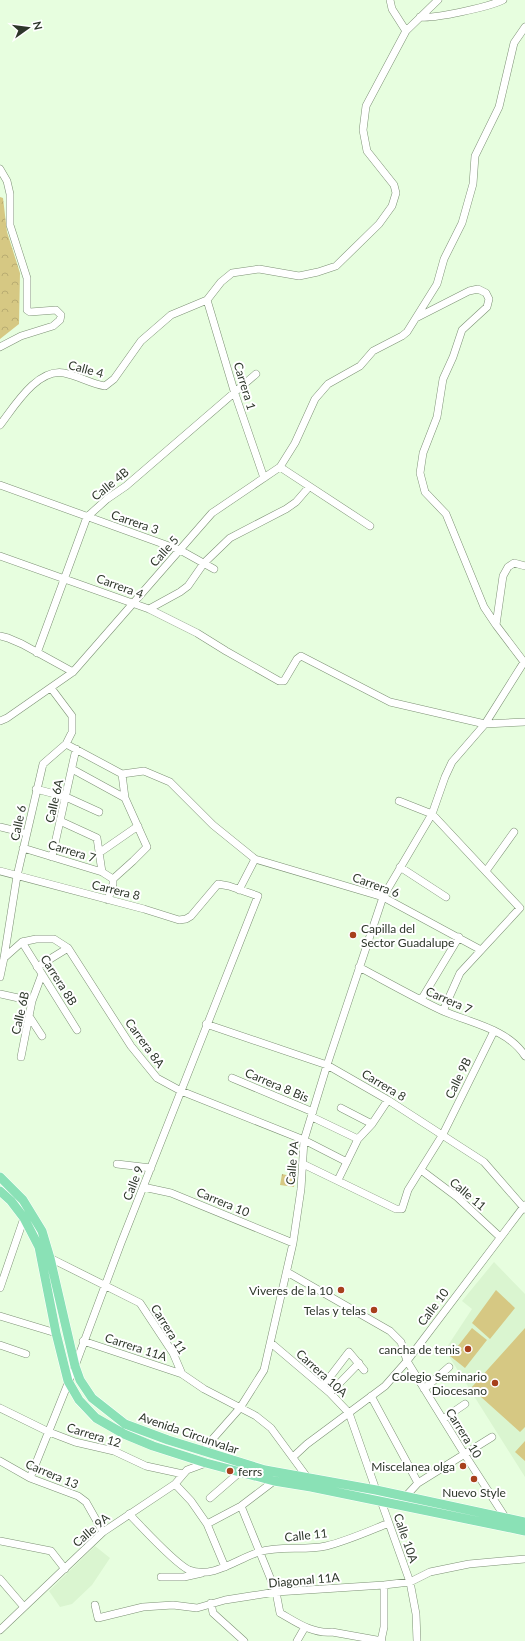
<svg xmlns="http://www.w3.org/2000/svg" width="525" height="1641" viewBox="0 0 525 1641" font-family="Lato,sans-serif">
	<defs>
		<pattern id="park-crowns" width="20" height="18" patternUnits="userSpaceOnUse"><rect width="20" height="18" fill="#d6c883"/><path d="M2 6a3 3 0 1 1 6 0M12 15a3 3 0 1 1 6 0" fill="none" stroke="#b8ac71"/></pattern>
	</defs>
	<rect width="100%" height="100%" fill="#e7fedf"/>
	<!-- built -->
	<path fill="#daf5d0" d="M494 1262 525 1294V1477L445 1350 472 1309 462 1301Z
		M95 1546 110 1558 92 1585 72 1604 60 1607 49 1591Z"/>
	<!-- grass -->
	<path fill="#d6c883" d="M496 1290 515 1308 490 1339 472 1323Z
		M472 1328 487 1340 465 1368 450 1356Z
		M525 1328V1427L520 1432 471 1388Z
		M525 1441V1461L515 1452Z"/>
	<!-- park -->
	<path fill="url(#park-crowns)" d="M0 197 3 198 7 232 20 273 19 324 0 339Z
		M282 1174 295 1177 294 1187 280 1185Z"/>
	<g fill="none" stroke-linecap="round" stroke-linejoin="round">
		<!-- minor casing -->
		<g stroke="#7d9175" stroke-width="8">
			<path id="minor" d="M390 0 392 9 406 31
				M420 17C435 19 488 7 503 0
				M0 169 7 181 10 194V225L27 278V310L30 312 56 310 61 315 60 320 53 326 21 336 0 347
				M207 300 235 394 264 478
				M416 318 469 291 478 289 486 293 489 299 487 307 462 330 453 357 443 379 437 417 423 453 420 473 425 492 446 514 484 607 496 625
				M0 425C14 407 37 368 64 373 79 376 91 384 105 386L114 379 141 341 171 315 207 300 221 282 232 273 259 269 299 276 318 272 336 266 379 224 392 206 396 193 394 185 367 151 363 130 366 106 406 31 438 0
				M280 467 370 526
				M0 485 180 550 214 569
				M0 556 149 609 197 633 226 651 279 681H284L297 659 301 656 390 702 485 724 525 722
				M149 609 180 592 188 586 204 563 230 538 286 509 296 502 309 487
				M0 636 8 638 22 644 73 672
				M37 653 87 517 107 499 126 486 256 374
				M0 721 7 718 73 672 212 513 280 467 295 443 315 399 328 384 360 366 373 351 402 336 407 332 437 284 444 259 462 223 473 184 475 156 499 107 514 43 525 27
				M66 744 122 774 125 798 147 847 133 861 113 879
				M72 769 125 798
				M122 774 144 771 170 782 213 825 255 859 383 897 481 950
				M36 789 66 797 99 812
				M399 801 432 814 520 908 460 973 443 1011
				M60 821 97 838 102 872
				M0 827 21 832
				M23 848 102 872 113 879
				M99 853 138 826
				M52 857 76 749
				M400 867 446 897
				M0 871 144 909 179 920 186 919 191 916 218 884 229 886 258 896 121 1243 75 1366 30 1478
				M486 871 514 832
				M239 890 255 859
				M108 900 113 884V879
				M22 942 77 1030
				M4 958 22 942 36 939H54L68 948 131 1046 157 1078 181 1091 304 1140 347 1162
				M37 967 68 948
				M359 967C387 982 415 998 443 1011 471 1023 508 1029 525 1056
				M0 977 4 958 17 876 43 764 66 744 72 732V716L51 688
				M0 994 32 1001
				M421 1000 459 937
				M29 1016 42 1036
				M206 1024 327 1065 388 1100 484 1162 525 1209
				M21 1057 32 1001 42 974
				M232 1078 313 1112
				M341 1108 372 1124
				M312 1117 358 1139
				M117 1164 151 1168
				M303 1164 396 1209H402L408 1190 443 1134 494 1031
				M421 1170 457 1197 500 1237
				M338 1180 358 1139 372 1124 388 1100
				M143 1187 171 1193 293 1243
				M50 1258 140 1303 173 1353 182 1374 204 1389 256 1416 271 1428 307 1477V1480
				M287 1272 390 1331 401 1342 407 1361 465 1455 505 1517 504 1521
				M0 1288 24 1218
				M0 1316 56 1333
				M83 1341 182 1374
				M271 1343 330 1393 349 1413 376 1490
				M0 1345 26 1354
				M323 1386 349 1352 364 1370
				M424 1389 449 1367
				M330 1393 359 1363
				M371 1396 418 1483
				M0 1408 49 1432 75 1442 114 1451 146 1466 183 1474
				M443 1419 465 1404
				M202 1451 240 1408 264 1370 293 1243 301 1189 304 1140 327 1065 383 897 432 814 445 777 452 762 485 724 524 662 496 625 503 576 508 567 514 563 525 566
				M293 1457 307 1444 385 1386 407 1361 525 1205
				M0 1461 30 1478 78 1496 86 1502 103 1532
				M175 1484 191 1501 207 1524 225 1567
				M406 1496 418 1483 492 1437
				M210 1498 240 1472
				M381 1501 410 1582 416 1614 417 1641
				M241 1506 276 1592 280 1613C296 1622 312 1634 332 1632L382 1641
				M129 1514C142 1527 174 1563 189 1570 213 1579 237 1559 259 1552 280 1545 305 1551 326 1546 347 1541 369 1531 389 1523
				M207 1524 241 1506 274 1481
				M0 1541 51 1551 65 1569
				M161 1577H184L202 1573
				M0 1579 24 1607
				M211 1603 213 1613 244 1641
				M95 1605 98 1618 143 1607 173 1605 197 1608 225 1600 276 1592 384 1585 410 1582 430 1572 469 1564 525 1559
				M0 1630 103 1532 175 1484 187 1470 206 1463
				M297 1641 305 1627
				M381 1641 384 1627V1585"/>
		</g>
		<!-- major casing -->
		<g stroke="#fff" stroke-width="10">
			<path id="major" d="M0 1177 23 1200 42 1231 50 1258 75 1366 80 1380 92 1398 125 1424 168 1440 265 1470 376 1490 525 1522
				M0 1191 11 1201 24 1218 39 1247 56 1333 68 1381 79 1400 96 1418 124 1434 153 1446 206 1463 274 1481 311 1487 525 1531"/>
		</g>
		<!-- minor -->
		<use href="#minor" stroke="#fff" stroke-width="7"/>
		<!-- major -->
		<use href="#major" stroke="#8ae1b6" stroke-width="9"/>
	</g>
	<!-- markers -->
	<g fill="#a7401c" stroke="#fff" stroke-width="1.5">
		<circle cx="353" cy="935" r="4"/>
		<circle cx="341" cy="1290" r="4"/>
		<circle cx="374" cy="1310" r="4"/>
		<circle cx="468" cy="1349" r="4"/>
		<circle cx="495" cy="1383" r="4"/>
		<circle cx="463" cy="1466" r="4"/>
		<circle cx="230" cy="1471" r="4"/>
		<circle cx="474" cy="1479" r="4"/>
	</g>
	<g text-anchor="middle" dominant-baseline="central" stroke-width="4" stroke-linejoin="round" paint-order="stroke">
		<!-- street labels -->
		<g font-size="12" fill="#2d362a" stroke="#fff">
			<text transform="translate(86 369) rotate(15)">Calle 4</text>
			<text transform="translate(245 386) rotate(73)">Carrera 1</text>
			<text transform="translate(110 484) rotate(-39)">Calle 4B</text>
			<text transform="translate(135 522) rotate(19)">Carrera 3</text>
			<text transform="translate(164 551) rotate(-48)">Calle 5</text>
			<text transform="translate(120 586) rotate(20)">Carrera 4</text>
			<text transform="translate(54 801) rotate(-77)">Calle 6A</text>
			<text transform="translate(18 823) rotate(-78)">Calle 6</text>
			<text transform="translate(72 851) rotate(17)">Carrera 7</text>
			<text transform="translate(376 885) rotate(20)">Carrera 6</text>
			<text transform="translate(116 890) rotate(14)">Carrera 8</text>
			<text transform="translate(59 980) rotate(58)">Carrera 8B</text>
			<text transform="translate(449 1000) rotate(24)">Carrera 7</text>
			<text transform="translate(20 1013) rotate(-77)">Calle 6B</text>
			<text transform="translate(145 1043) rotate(54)">Carrera 8A</text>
			<text transform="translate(458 1078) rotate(-64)">Calle 9B</text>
			<text transform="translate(277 1085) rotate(23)">Carrera 8 Bis</text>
			<text transform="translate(384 1085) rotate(31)">Carrera 8</text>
			<text transform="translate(292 1163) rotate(-85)">Calle 9A</text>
			<text transform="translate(133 1183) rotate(-68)">Calle 9</text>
			<text transform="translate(468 1194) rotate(40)">Calle 11</text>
			<text transform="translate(223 1202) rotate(23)">Carrera 10</text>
			<text transform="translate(433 1307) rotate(-53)">Calle 10</text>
			<text transform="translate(169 1329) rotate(58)">Carrera 11</text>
			<text transform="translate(136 1347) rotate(18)">Carrera 11A</text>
			<text transform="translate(322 1373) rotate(42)">Carrera 10A</text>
			<text transform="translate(189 1433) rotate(19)">Avenida Circunvalar</text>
			<text transform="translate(464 1433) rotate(58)">Carrera 10</text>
			<text transform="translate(94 1435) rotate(17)">Carrera 12</text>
			<text transform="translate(52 1474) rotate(23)">Carrera 13</text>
			<text transform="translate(91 1530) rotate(-41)">Calle 9A</text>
			<text transform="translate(306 1535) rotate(-6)">Calle 11</text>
			<text transform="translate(406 1538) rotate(71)">Calle 10A</text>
			<text transform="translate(304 1580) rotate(-5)">Diagonal 11A</text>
		</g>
		<!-- poi labels -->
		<g font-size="12" fill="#2d362a" stroke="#fff" text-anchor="end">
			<text x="361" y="928" text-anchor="start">Capilla del<tspan x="361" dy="14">Sector Guadalupe</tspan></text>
			<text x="333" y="1290">Viveres de la 10</text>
			<text x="366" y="1310">Telas y telas</text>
			<text x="460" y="1349">cancha de tenis</text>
			<text x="487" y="1376">Colegio Seminario<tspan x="487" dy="14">Diocesano</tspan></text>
			<text x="455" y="1466">Miscelanea olga</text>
			<text x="238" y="1471" text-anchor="start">ferrs</text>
			<text x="474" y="1492" text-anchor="middle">Nuevo Style</text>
		</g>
	</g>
	<!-- north arrow -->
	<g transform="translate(28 28) rotate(76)" stroke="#ffffff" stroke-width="3" paint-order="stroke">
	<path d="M0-3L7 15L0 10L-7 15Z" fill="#2d362a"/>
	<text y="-6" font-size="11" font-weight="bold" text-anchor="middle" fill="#2d362a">N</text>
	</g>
</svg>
